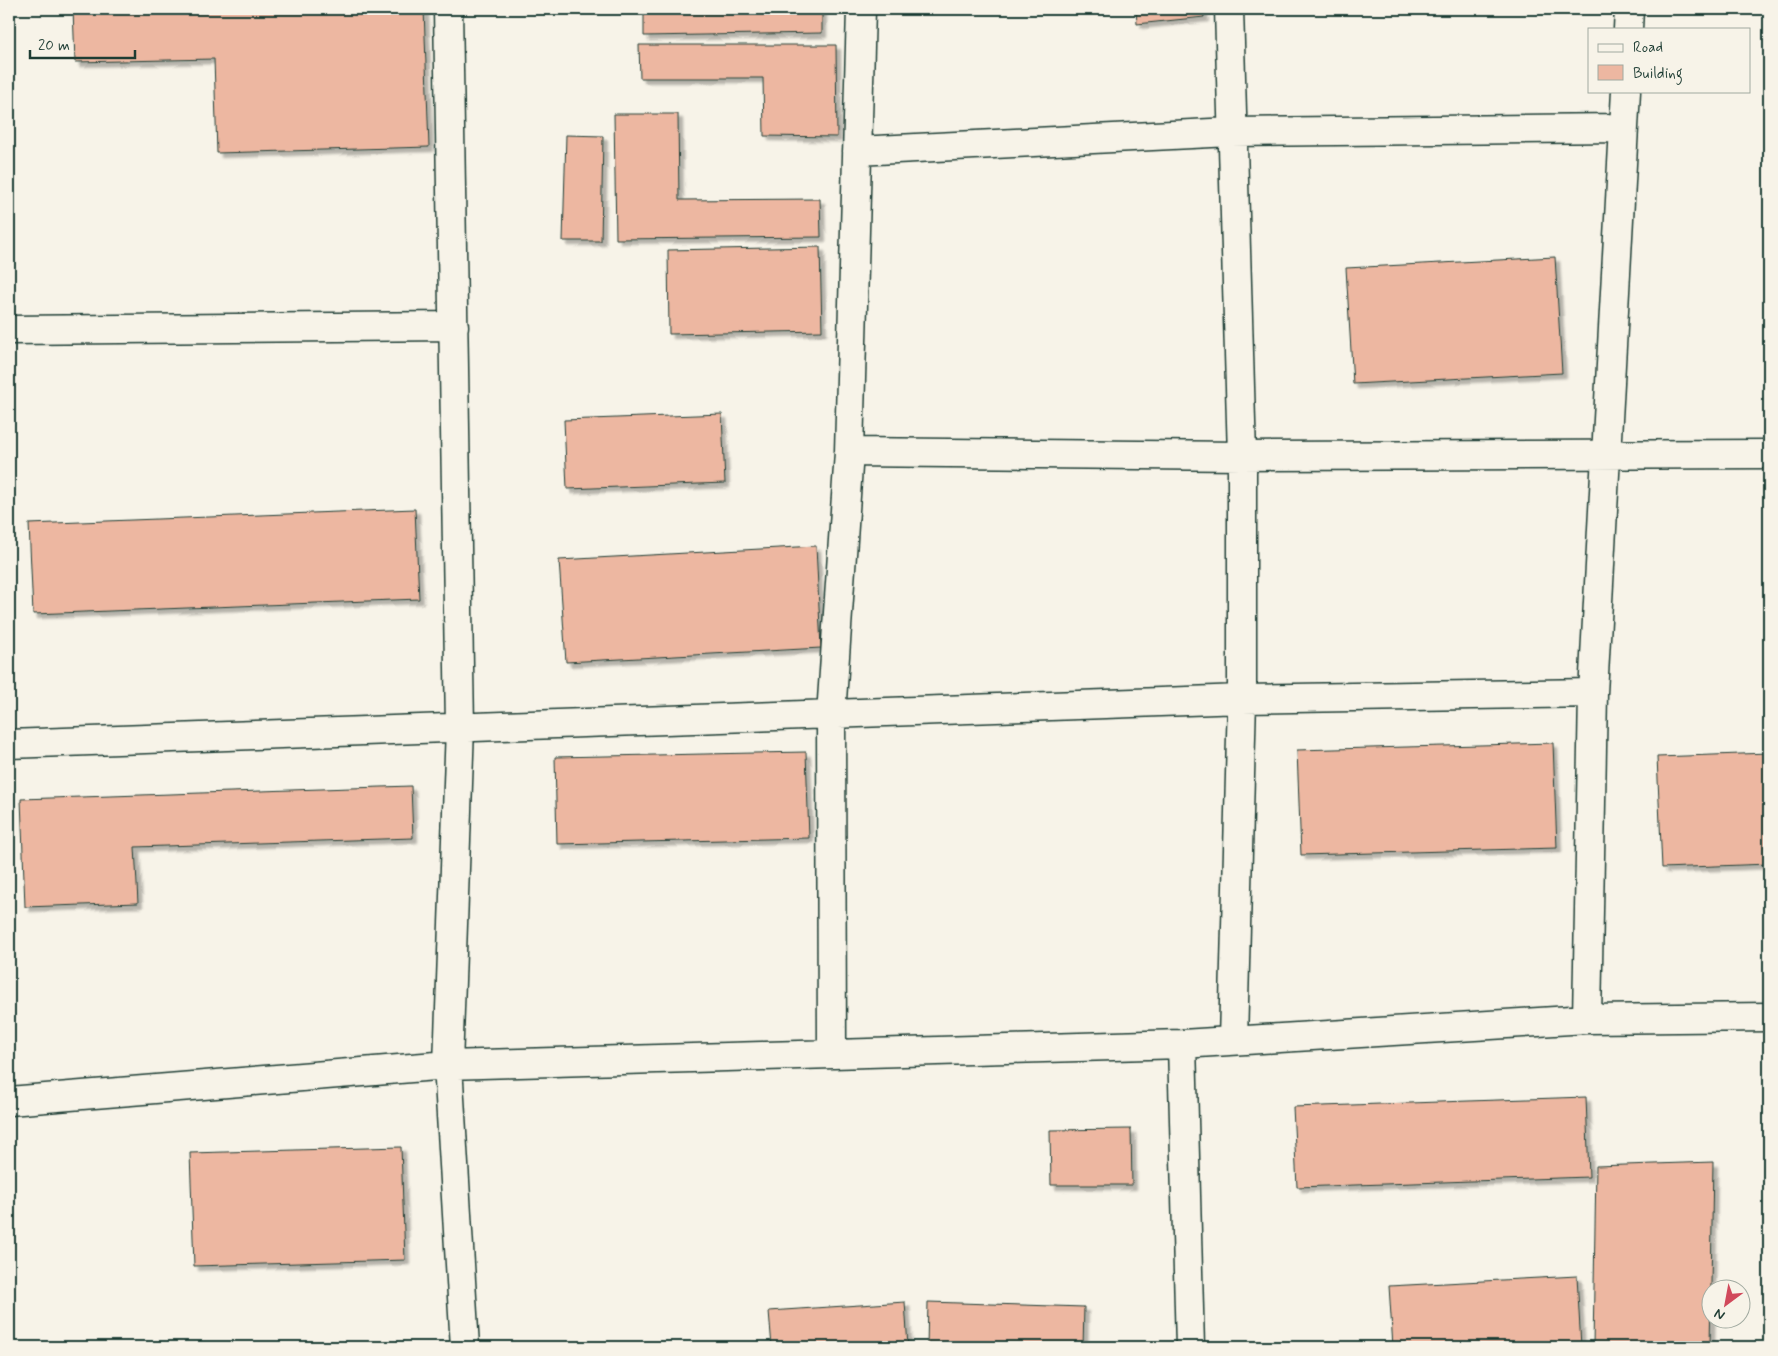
<svg xmlns="http://www.w3.org/2000/svg" width="1778" height="1356" viewBox="0 0 1778 1356" font-family="Mynerve,sans-serif">
	<defs>
		<filter id="shadow"><feDropShadow dx="4.5" dy="4.5" stdDeviation="1" flood-color="#0004"/></filter>
	</defs>
	<rect width="100%" height="100%" fill="#f7f3e8"/>
	<filter id="ink" filterUnits="userSpaceOnUse"><feTurbulence type="fractalNoise" baseFrequency=".02" numOctaves="2"/><feDisplacementMap in="SourceGraphic" scale="10" xChannelSelector="R" yChannelSelector="G"/><feConvolveMatrix kernelMatrix="1 2 1 2 8 2 1 2 1" color-interpolation-filters="sRGB"/></filter>
	<g filter="url(#ink)">
		<!-- building -->
		<path fill="#edb7a1" stroke="#1f3d34" filter="url(#shadow)" d="M73 9H424L429 147 217 153 214 59 75 62Z
			M644 9H822V33L644 36Z
			M1136 9H1203L1204 17 1137 24Z
			M639 45H836L837 137 764 136 763 78H640Z
			M614 114H678L679 200 820 199 821 237 616 239Z
			M566 135 603 136 601 241H563Z
			M820 247 822 331 669 334 668 250Z
			M1555 257 1562 373 1353 384 1346 268Z
			M722 414 725 483 567 489 564 420Z
			M415 509 419 599 33 614 29 524Z
			M816 546 821 648 566 662 559 560Z
			M1553 743 1557 848 1301 855 1297 750Z
			M806 752 809 838 557 844 555 757Z
			M1769 753V864L1662 868 1657 757Z
			M411 786 413 838 135 847 138 903 25 907 21 799Z
			M1586 1097 1589 1177 1297 1187 1293 1107Z
			M1131 1129 1132 1185H1051L1050 1130Z
			M401 1147 405 1260 194 1266 190 1153Z
			M1713 1162 1710 1347H1593L1596 1166Z
			M1577 1276 1581 1347H1393L1389 1286Z
			M905 1302 908 1347H772L769 1311Z
			M928 1302 1084 1307 1083 1347H927Z"/>
		<g fill="none" stroke-linecap="round" stroke-linejoin="round">
			<!-- minor casing -->
			<g stroke="#1f3d34" stroke-width="31">
				<path id="minor" d="M448 9 460 727 448 1065 465 1347
					M1229 9 1242 456V699L1233 1040
					M1628 29 1629 9
					M857 151 1231 132 1624 128
					M9 330 454 326
					M849 452 1242 456 1769 454
					M9 744 1242 699 1593 693
					M1587 1019 1593 693 1626 91
					M1182 1044 1190 1347
					M832 1054 831 715 849 452 861 9
					M9 1101 448 1065 1182 1044 1587 1019 1769 1017"/>
			</g>
			<!-- minor -->
			<use href="#minor" stroke="#f7f3e8" stroke-width="28"/>
		</g>
	</g>
	<!-- margin -->
	<rect width="1778" height="1356" fill="none" stroke="#f7f3e8" stroke-width="30"/>
	<rect x="15" y="15" width="1748" height="1326" fill="none" stroke="#1f3d34" stroke-width="2" filter="url(#ink)"/>
	<!-- legend -->
	<rect x="1588" y="28" width="162" height="65" fill="#f7f3e8" stroke="#a1aaa0"/>
	<rect x="1598" y="44" width="25" height="8" fill="#f7f3e8" stroke="#a1aaa0"/>
	<text x="1633" y="52" font-size="15" fill="#1f3d34">Road</text>
	<rect x="1598" y="65" width="25" height="15" fill="#edb7a1" stroke="#a1aaa0"/>
	<text x="1633" y="78" font-size="15" fill="#1f3d34">Building</text>
	<!-- north arrow -->
	<g transform="translate(1726 1304) rotate(212)"><circle r="24" fill="#f7f3e8" stroke="#a1aaa0"/>
	<path d="M0-4L9 19L0 12L-9 19Z" fill="#d1495b"/>
	<text y="-8" font-size="14" font-weight="bold" text-anchor="middle" fill="#1f3d34">N</text>
	</g>
	<!-- scale -->
	<path d="M30 50v8h105v-8" fill="none" stroke="#1f3d34" stroke-width="2.5"/>
	<text x="38" y="50" font-size="15" fill="#1f3d34" stroke="#f7f3e8" stroke-width="4" paint-order="stroke">20 m</text>
</svg>
